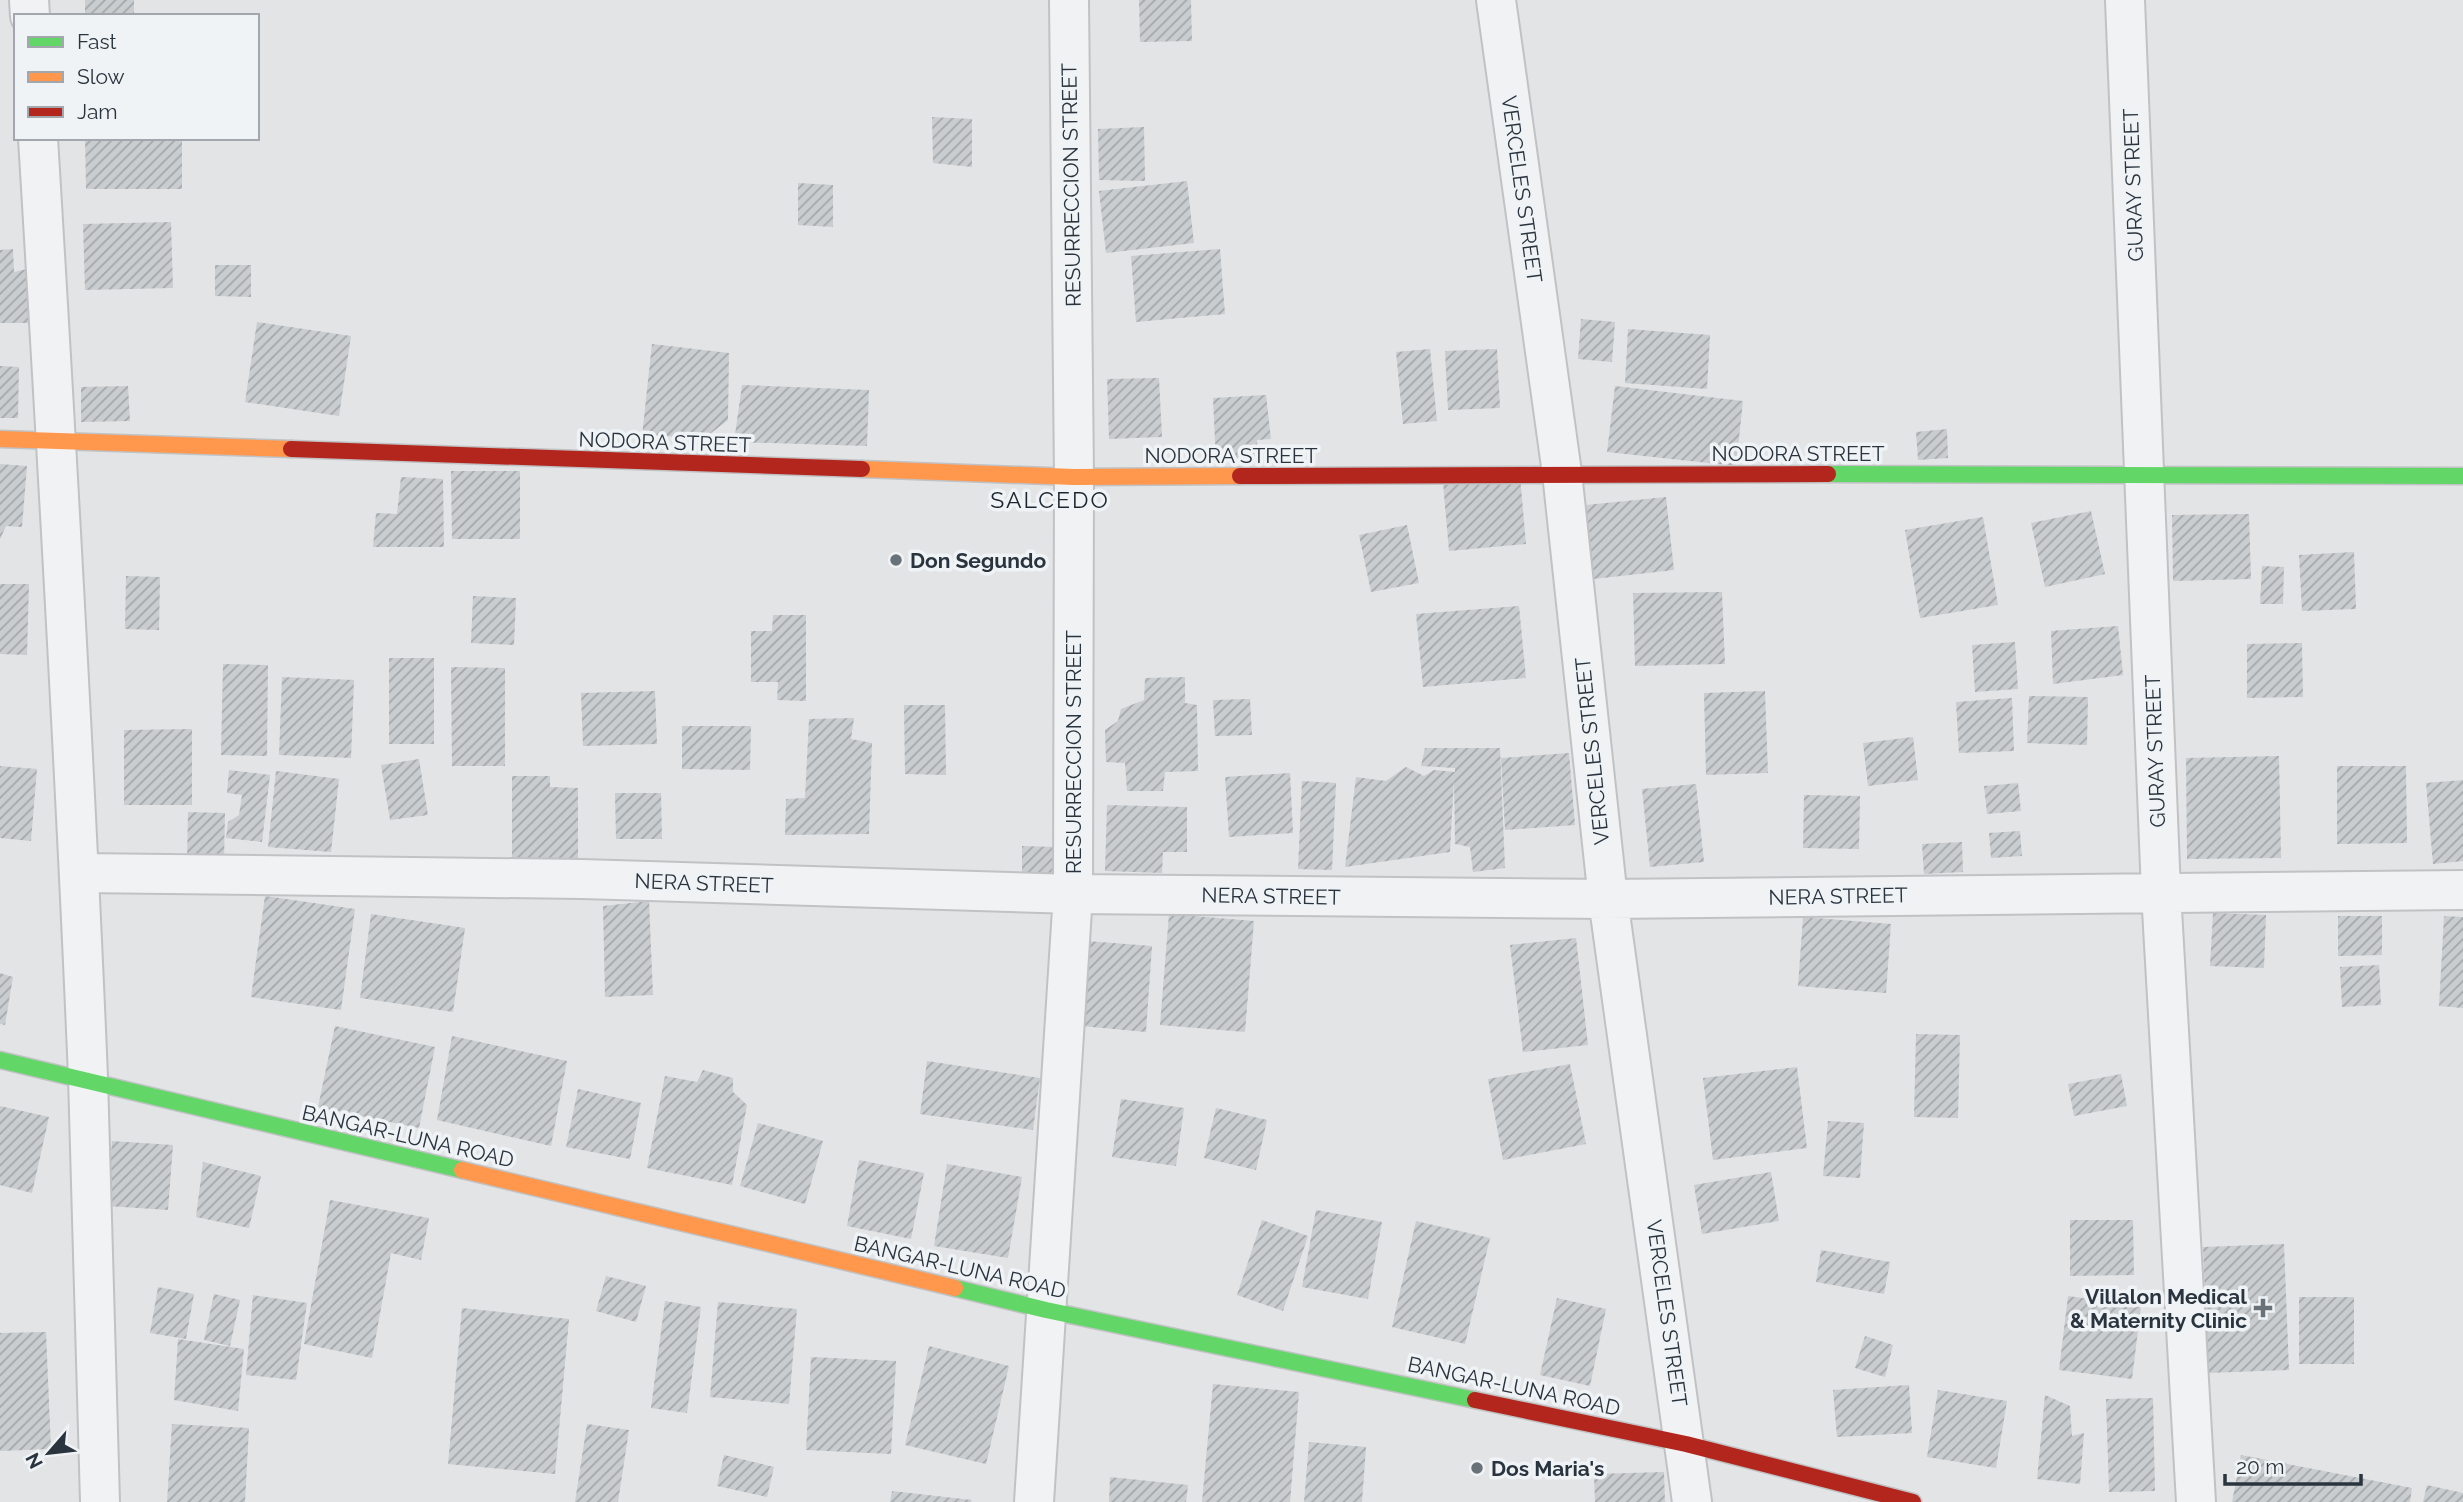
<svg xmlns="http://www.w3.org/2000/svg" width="2463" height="1502" viewBox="0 0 2463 1502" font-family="Raleway,sans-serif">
	<defs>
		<pattern id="building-hatch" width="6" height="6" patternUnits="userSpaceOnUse" patternTransform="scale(1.75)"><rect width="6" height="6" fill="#cacdcf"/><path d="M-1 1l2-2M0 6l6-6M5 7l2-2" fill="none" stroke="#a4a7a9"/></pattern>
	</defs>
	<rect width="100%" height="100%" fill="#e2e4e6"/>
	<!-- building -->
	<path fill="url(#building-hatch)" d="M85 0H134V16H85Z
		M1139 0H1191L1192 41 1140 42Z
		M932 117 972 119V167L933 163Z
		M1144 127 1145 181 1099 180 1098 129Z
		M85 138H182V189H86Z
		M1187 181 1194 243 1106 253 1099 191Z
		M798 183 833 185V227L798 225Z
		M171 222 173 288 85 290 83 224Z
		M13 249 14 272 31 268 33 323H0V250Z
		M1220 249 1225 314 1136 322 1131 256Z
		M215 265H251V297L215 296Z
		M1581 319 1615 322 1612 362 1578 359Z
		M257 322 351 336 339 416 245 402Z
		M1628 329 1710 335 1707 389 1625 383Z
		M652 344 729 353 728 420 706 437 642 436Z
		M1430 349 1437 421 1403 424 1396 352Z
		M1497 349 1500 408 1448 410 1445 351Z
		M0 366 19 367 18 418H0Z
		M1159 378 1162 437 1109 439 1107 379Z
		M742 385 869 390 867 446 734 442Z
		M128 386 130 421 81 422V387Z
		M1615 386 1743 401 1736 466 1607 452Z
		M1266 395 1271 439 1257 440 1258 458 1216 462 1213 398Z
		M1947 429 1948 458 1918 460 1916 432Z
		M0 464 27 466 22 527 6 526 0 539Z
		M451 471H520V539H452Z
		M1520 476 1526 544 1449 551 1443 483Z
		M401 477 443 479 444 547H373L376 513 397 514Z
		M1666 497 1674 570 1594 579 1586 505Z
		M2091 511 2105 574 2045 587 2031 523Z
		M2249 514 2251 579 2173 581 2172 515Z
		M1983 517 1998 605 1920 618 1905 530Z
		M1407 525 1419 583 1371 592 1359 535Z
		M2354 552 2356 609 2302 611 2299 555Z
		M2262 566 2284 567 2283 604H2260Z
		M126 576 160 577 159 630 125 629Z
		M0 584H29L27 655 0 654Z
		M1722 592 1725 664 1635 666 1633 593Z
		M473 596 516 598 514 645 471 643Z
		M1519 606 1526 678 1423 687 1416 614Z
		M773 615H806V701L777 700 778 682H751V631H772Z
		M2118 626 2123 675 2053 684 2051 631Z
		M2015 642 2018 689 1975 692 1972 645Z
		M2302 643 2303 697 2247 698V644Z
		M389 658H434V744H389Z
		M223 664 268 665 267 756 221 755Z
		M451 667 505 668V766H452Z
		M282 677 354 680 351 758 279 755Z
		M1185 677V703L1197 705 1198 771 1165 772 1163 791H1127L1125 763 1106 762 1105 730 1118 721 1121 709 1144 700 1145 678Z
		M655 691 657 744 583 746 581 693Z
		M1765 691 1768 773 1706 775 1704 693Z
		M2029 696 2088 697 2087 745 2027 743Z
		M2012 698 2014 751 1959 753 1956 702Z
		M1250 699 1252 735 1215 736 1213 700Z
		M904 705H945L946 775 905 774Z
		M854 718 851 739 872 743 869 834 785 835 786 799 805 798 809 719Z
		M682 726H751L750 770 682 769Z
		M192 729V805H124V730Z
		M1913 737 1918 780 1868 786 1863 743Z
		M1425 748H1500L1505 868 1473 872 1470 847 1455 844 1454 779 1450 852 1345 867 1356 777 1386 781 1406 767 1424 776 1434 770 1455 772V768L1421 766Z
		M1569 753 1575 825 1505 830 1501 758Z
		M2279 756 2281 858 2187 859 2186 758Z
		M419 759 428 815 390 820 381 765Z
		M0 766 37 769 31 841 0 838Z
		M2337 766H2406L2407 843 2337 844Z
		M229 770 270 775 262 842 226 838 228 822 239 815 242 795 227 793Z
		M276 771 339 779 331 852 268 847Z
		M1290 773 1293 833 1229 837 1225 777Z
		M512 776H550V787L578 788V864L512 863Z
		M2463 780V861L2433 864 2426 783Z
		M1302 781 1336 783 1332 870 1298 869Z
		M2018 783 2021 811 1987 814 1984 786Z
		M1696 784 1704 862 1650 867 1642 789Z
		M615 793H661L662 839H616Z
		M1804 795 1860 796 1859 849 1803 848Z
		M1107 805 1187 807V852H1163L1162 873 1105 871Z
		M188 812 225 813 224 861H187Z
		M2020 831 2022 856 1991 858 1989 833Z
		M1962 842 1963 872 1924 874 1922 844Z
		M1022 846 1055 847 1054 876 1022 875Z
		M265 896 355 909 341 1010 251 997Z
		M649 901 653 995 605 997 603 906Z
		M2213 913 2266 915 2264 968 2210 966Z
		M371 914 465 928 453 1012 360 998Z
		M1169 914 1254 921 1245 1032 1160 1025Z
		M2338 916H2382V955L2338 956Z
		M2444 916 2463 917V1008L2439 1006Z
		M1803 917 1891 924 1886 993 1798 986Z
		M1576 938 1588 1045 1523 1052 1510 945Z
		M1087 941 1152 946 1146 1032 1081 1026Z
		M2379 965 2381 1005 2342 1007 2340 967Z
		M0 973 13 977 5 1025 0 1024Z
		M335 1026 435 1047 419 1128 318 1107Z
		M1916 1034 1960 1035 1958 1118 1914 1117Z
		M452 1036 567 1061 551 1146 437 1120Z
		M927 1061 1040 1078 1033 1130 920 1114Z
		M1570 1064 1586 1144 1503 1160 1488 1079Z
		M1797 1067 1807 1148 1713 1160 1703 1078Z
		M703 1070 733 1078V1092L747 1105 732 1185 647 1168 665 1076 697 1082Z
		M2121 1074 2127 1106 2074 1116 2068 1084Z
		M578 1089 641 1103 630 1159 566 1147Z
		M1121 1099 1184 1108 1176 1166 1112 1157Z
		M0 1106 49 1117 32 1193 0 1185Z
		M1216 1108 1267 1120 1256 1170 1204 1158Z
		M1828 1121 1864 1123 1860 1178 1823 1176Z
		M758 1123 823 1141 805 1204 740 1186Z
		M112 1141 173 1145 168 1210 107 1206Z
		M859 1160 924 1173 911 1239 847 1226Z
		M203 1162 261 1176 249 1228 196 1217Z
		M947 1164 1022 1177 1008 1258 934 1246Z
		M1771 1172 1779 1221 1702 1234 1694 1185Z
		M330 1200 429 1218 421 1260 391 1253 372 1358 304 1344Z
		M1316 1210 1382 1222 1368 1299 1302 1287Z
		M1262 1220 1308 1236 1283 1311 1237 1295Z
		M2070 1220H2133L2134 1275 2070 1276Z
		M1416 1221 1490 1238 1465 1344 1392 1327Z
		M2284 1244 2289 1370 2208 1373 2203 1247Z
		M1821 1250 1890 1262 1884 1294 1816 1282Z
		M606 1276 646 1286 636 1322 596 1311Z
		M158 1287 194 1294 186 1339 150 1333Z
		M214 1294 240 1300 230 1346 204 1340Z
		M253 1295 307 1303 296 1380 246 1375Z
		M2068 1296 2141 1306 2132 1379 2059 1370Z
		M2299 1297H2354V1364H2299Z
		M1557 1298 1606 1309 1590 1386 1540 1375Z
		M665 1301 701 1307 687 1413 651 1408Z
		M718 1302 797 1309 789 1404 710 1397Z
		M462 1308 569 1319 555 1474 448 1464Z
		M46 1332 51 1449 0 1451V1333Z
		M1865 1336 1893 1345 1885 1377 1855 1368Z
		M178 1339 244 1349 238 1411 174 1400Z
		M929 1346 1009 1366 986 1464 905 1445Z
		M811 1357 896 1361 891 1454 806 1450Z
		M1213 1384 1299 1392 1290 1502H1202Z
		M1909 1385 1912 1433 1837 1437 1833 1390Z
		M1938 1390 2007 1401 1996 1468 1927 1457Z
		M2045 1395 2070 1406 2072 1436 2084 1433 2080 1484 2037 1479Z
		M2153 1398 2155 1491 2109 1492 2106 1399Z
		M172 1424 249 1428 245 1502H167Z
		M587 1424 629 1430 618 1502H575Z
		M1309 1442 1366 1447 1362 1502H1304Z
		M724 1455 774 1467 767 1497 717 1486Z
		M2241 1455 2412 1488 2410 1502H2232Z
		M1664 1472 1665 1502H1595L1594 1474Z
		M1110 1477 1188 1485 1186 1502H1109Z
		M2427 1485 2463 1493V1502H2423Z
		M892 1491 972 1500 971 1502H890Z"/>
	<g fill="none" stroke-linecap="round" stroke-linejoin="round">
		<!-- street casing -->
		<g stroke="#c0c2c4" stroke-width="42">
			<path id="street" d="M29 0 30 16
				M1496 0 1562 473 1608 899 1692 1502
				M2125 0 2161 892 2196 1502
				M38 138C57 451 75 764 88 1077 93 1218 96 1360 100 1502
				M79 873 582 879 1073 894 1608 899 2463 890
				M1034 1502 1073 894 1074 477 1069 0"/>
		</g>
		<!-- fast casing -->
		<g stroke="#c0c2c4" stroke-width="19">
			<path id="fast" d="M1828 474 2463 476
				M0 1060 462 1170
				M955 1288 1046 1310 1475 1400"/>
		</g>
		<!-- slow casing -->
		<g stroke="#c0c2c4" stroke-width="19">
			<path id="slow" d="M0 439 291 449
				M862 469 1074 477 1240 476
				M462 1170 955 1288"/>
		</g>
		<!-- jam casing -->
		<g stroke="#c0c2c4" stroke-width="19">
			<path id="jam" d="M291 449 862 469
				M1240 476 1828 474
				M1475 1400 1686 1444 1913 1502"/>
		</g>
		<!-- street -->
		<use href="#street" stroke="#f1f2f4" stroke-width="38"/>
		<!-- fast -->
		<use href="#fast" stroke="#63d668" stroke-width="16"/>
		<!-- slow -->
		<use href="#slow" stroke="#ff974d" stroke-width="16"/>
		<!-- jam -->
		<use href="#jam" stroke="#b3261e" stroke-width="16"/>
	</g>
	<!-- markers -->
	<g fill="#6a7279" stroke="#f0f3f6" stroke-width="2.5">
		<circle cx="896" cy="560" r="7"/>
		<path d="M2259.5 1297.5h7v7h7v7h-7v7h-7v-7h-7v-7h7z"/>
		<circle cx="1477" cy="1468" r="7"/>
	</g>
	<g text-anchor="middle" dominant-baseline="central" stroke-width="7" stroke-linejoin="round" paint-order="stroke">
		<!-- street labels -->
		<g font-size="21" fill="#2a343f" stroke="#f0f3f6">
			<text transform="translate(1071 185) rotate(-91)">RESURRECCION STREET</text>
			<text transform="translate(2133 185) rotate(-92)">GURAY STREET</text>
			<text transform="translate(1522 189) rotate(82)">VERCELES STREET</text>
			<text transform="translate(665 442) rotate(2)">NODORA STREET</text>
			<text x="1798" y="453">NODORA STREET</text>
			<text x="1231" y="455">NODORA STREET</text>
			<text transform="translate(1592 751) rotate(-96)">VERCELES STREET</text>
			<text transform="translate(2155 751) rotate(-92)">GURAY STREET</text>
			<text transform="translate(1073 752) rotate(-90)">RESURRECCION STREET</text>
			<text transform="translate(704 883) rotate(2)">NERA STREET</text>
			<text transform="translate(1271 896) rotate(1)">NERA STREET</text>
			<text transform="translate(1838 896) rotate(-1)">NERA STREET</text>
			<text transform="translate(408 1136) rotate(13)">BANGAR-LUNA ROAD</text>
			<text transform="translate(960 1267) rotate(13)">BANGAR-LUNA ROAD</text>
			<text transform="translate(1667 1313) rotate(82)">VERCELES STREET</text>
			<text transform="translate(1514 1386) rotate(12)">BANGAR-LUNA ROAD</text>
		</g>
		<!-- poi labels -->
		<g font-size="21" font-weight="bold" fill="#2a343f" stroke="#f0f3f6" text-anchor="start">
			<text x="910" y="560">Don Segundo</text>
			<text x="2247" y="1296" text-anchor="end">Villalon Medical<tspan x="2247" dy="24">&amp; Maternity Clinic</tspan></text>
			<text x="1491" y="1468">Dos Maria's</text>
		</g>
		<!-- neighbourhood labels -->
		<g font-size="23" letter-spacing="2" fill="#1c2530" stroke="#f0f3f6">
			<text x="1050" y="499">SALCEDO</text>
		</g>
	</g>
	<!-- legend -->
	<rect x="14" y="14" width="245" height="126" fill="#f0f3f6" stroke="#a1a7ad" stroke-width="2"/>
	<rect x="28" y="37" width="35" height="10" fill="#63d668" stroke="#a1a7ad" stroke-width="2"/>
	<text x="77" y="49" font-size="21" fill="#2a343f">Fast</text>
	<rect x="28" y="72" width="35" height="10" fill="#ff974d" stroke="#a1a7ad" stroke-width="2"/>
	<text x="77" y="84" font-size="21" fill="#2a343f">Slow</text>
	<rect x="28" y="107" width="35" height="10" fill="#b3261e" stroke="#a1a7ad" stroke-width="2"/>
	<text x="77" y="119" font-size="21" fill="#2a343f">Jam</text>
	<!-- north arrow -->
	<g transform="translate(49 1453) rotate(242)" stroke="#f0f3f6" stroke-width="5" paint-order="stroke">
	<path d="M0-5L12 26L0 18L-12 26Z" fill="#2a343f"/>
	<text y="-10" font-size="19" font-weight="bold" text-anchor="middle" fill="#2a343f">N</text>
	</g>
	<!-- scale -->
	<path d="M2225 1474v10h136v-10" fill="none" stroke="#2a343f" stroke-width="3.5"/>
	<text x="2236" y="1474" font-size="21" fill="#2a343f" stroke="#f0f3f6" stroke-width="5" paint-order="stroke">20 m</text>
</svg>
